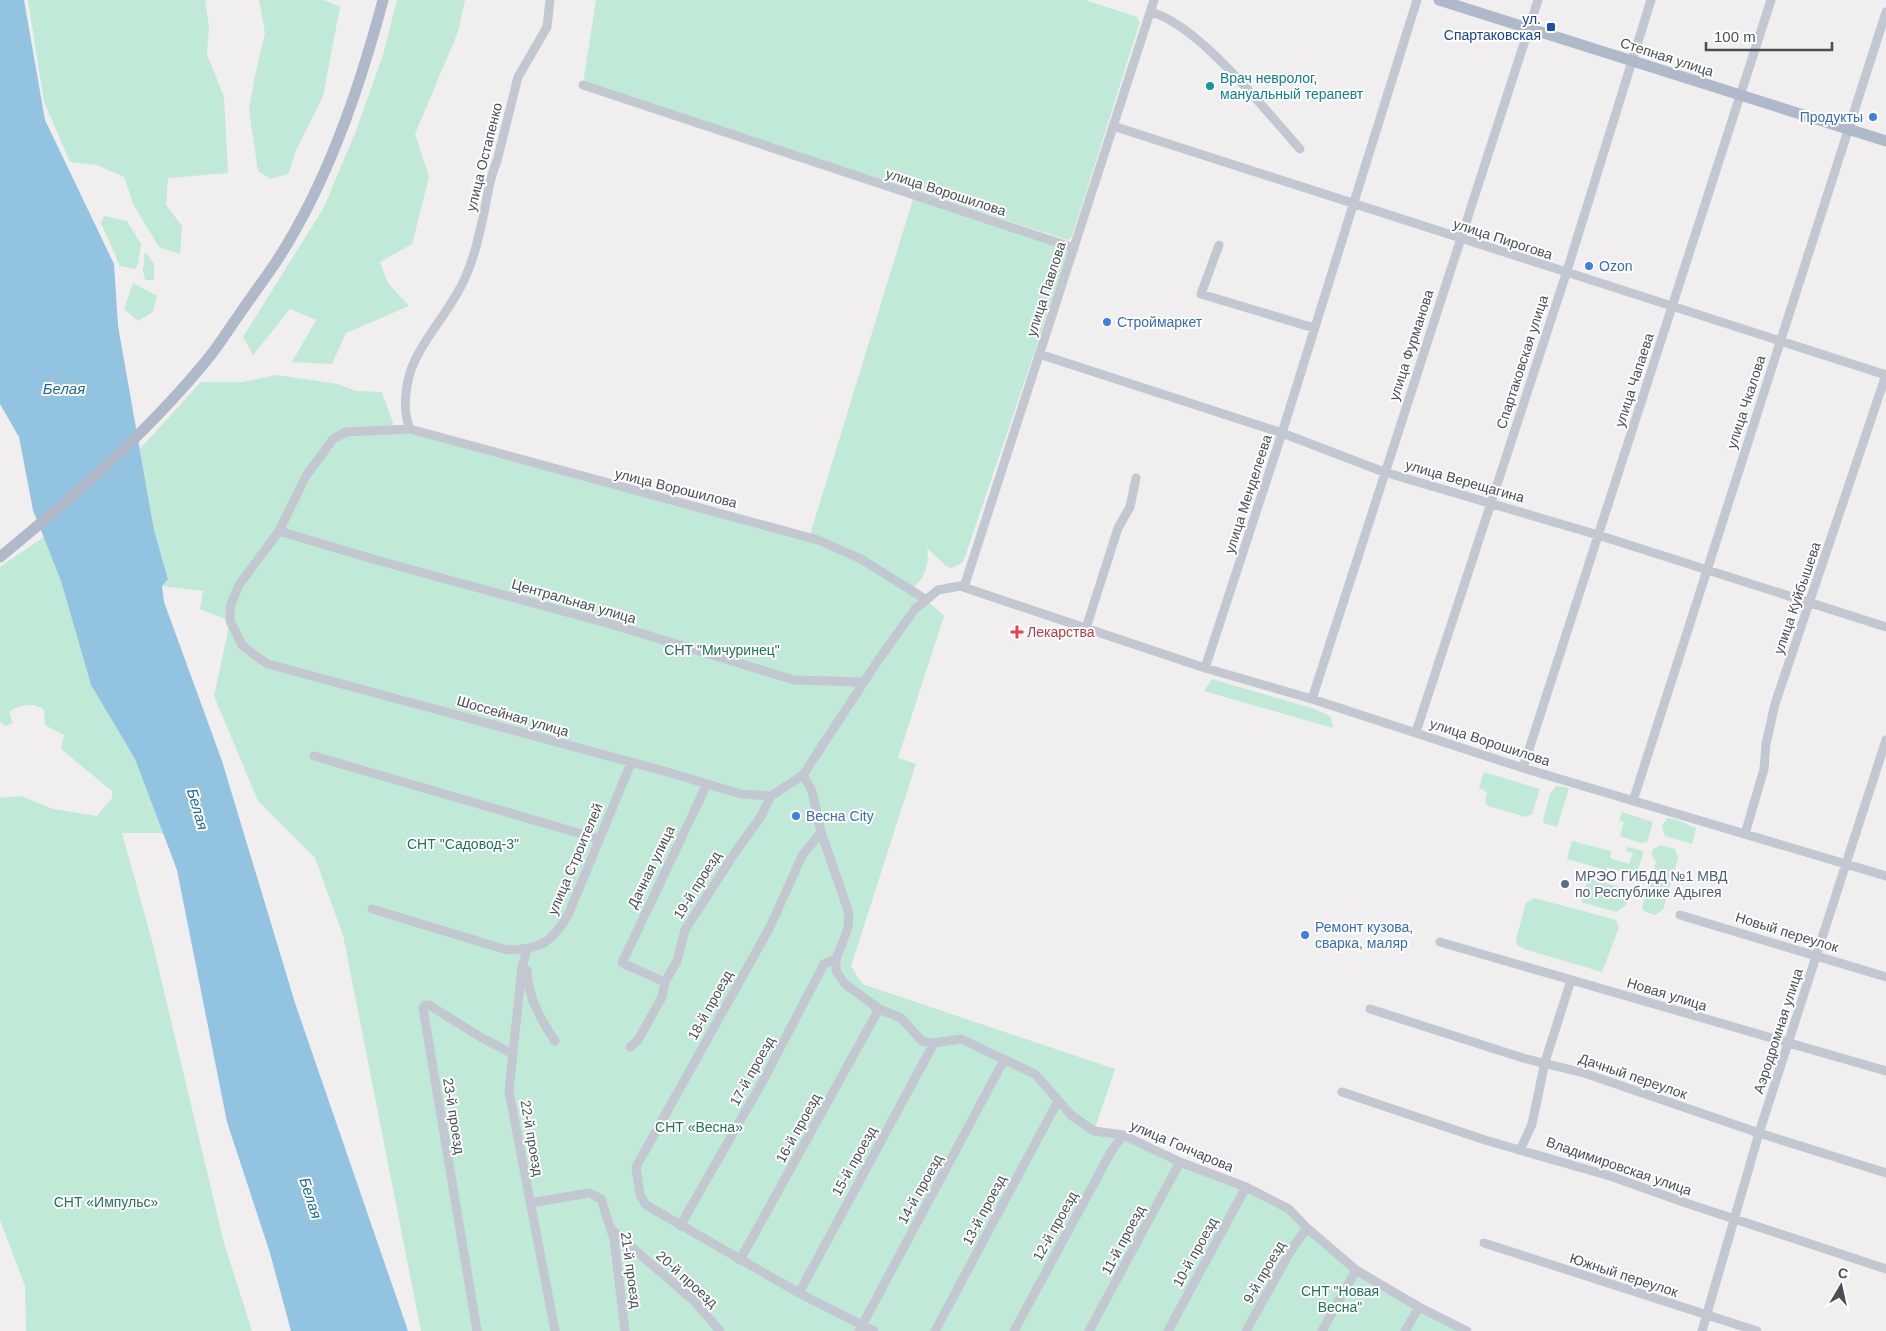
<svg xmlns="http://www.w3.org/2000/svg" width="1886" height="1331" viewBox="0 0 1886 1331" font-family="Helvetica,sans-serif">
	<rect width="100%" height="100%" fill="#f0eeee"/>
	<!-- green -->
	<path fill="#c0e9d7" d="M28 0H205L209 26 207 54 224 97 228 173 168 178 166 205 182 226 180 254 159 247 134 206 124 177 97 165 70 162 44 102Z
		M259 0H324L340 7 323 96 296 151 288 174 270 179 258 171 249 110 254 80 265 33Z
		M397 0H465L458 32 415 134 429 177 412 244 380 262 388 283 409 306 346 333 332 364 292 362 316 320 290 309 253 355 243 337 323 209 356 131 383 55Z
		M596 0H1085L1137 17 1140 22 1072 236 1068 240 583 84Z
		M914 196 1070 247 965 557 962 563 951 568 946 566 927 548C930 563 925 578 913 588L944 616 898 758 916 764 851 966 862 984 1115 1069 1094 1131 1123 1135 1289 1209 1356 1270 1467 1331H421L343 935 315 858 258 801 214 696 230 621 200 609 203 591 162 586 168 578 154 530 140 449 201 382H243L276 375 338 384 356 391 382 392 395 429 809 538Z
		M104 216 127 221 141 244 138 264 135 269 120 266 101 223Z
		M145 252 154 264V280H145L143 271Z
		M133 283 157 296 153 312 138 321 124 309Z
		M45 536 61 581 91 685 135 759 163 833H122L152 941 224 1243 252 1331H26L25 1286 0 1220V798L21 796 53 809 97 816 112 798V791L61 749 64 735 45 725 44 710C33 701 20 705 9 712L13 723 6 726 0 722V567Z
		M1212 679 1315 709 1331 717 1333 728 1204 691Z
		M1484 772 1540 789 1532 814 1526 817 1488 806 1485 803 1487 792 1479 788Z
		M1556 786 1569 788 1557 827 1544 823 1543 820 1550 794Z
		M1622 812 1653 822 1647 842 1640 843 1620 836 1624 822 1619 820Z
		M1667 818C1676 818 1687 825 1696 828L1692 844 1665 836 1662 826Z
		M1572 841 1611 851 1610 857 1612 859 1629 864 1633 853 1626 851 1627 847 1644 851 1638 870 1629 874 1607 867 1606 870 1567 859Z
		M1660 845 1675 849 1678 858 1663 910 1655 915 1645 912 1642 907 1656 862 1652 856V850Z
		M1588 878 1631 890 1626 905 1616 912 1581 902Z
		M1534 898 1616 920 1619 928 1602 972 1524 949 1517 945 1516 939 1526 903Z"/>
	<!-- water -->
	<path fill="#92c3e1" d="M0 0H24L45 120 114 264 118 326 154 530 168 579 162 586 164 602 222 761 295 1003 408 1331H291L270 1253 227 1122 177 870 135 759 91 685 61 581 33 510 19 437 0 404Z"/>
	<g fill="none" stroke-linecap="round" stroke-linejoin="round">
		<!-- minor -->
		<path stroke="#c2c7d1" stroke-width="9" d="M1151 12C1199 25 1265 110 1300 149
			M583 85 1074 248
			M1113 126 1886 375
			M1219 245 1201 294 1314 328
			M1039 354 1282 433 1384 472 1598 535 1886 627
			M410 429C403 413 405 393 409 376 418 343 451 311 465 278 475 256 480 231 485 208 488 192 490 176 497 161L518 77 547 27 550 0
			M279 531 376 560 614 625 794 680 864 682
			M964 587 1154 0
			M925 599 861 559 818 540 410 429 346 432 333 439 306 476 279 531 239 585 230 607V621L242 645 257 657 268 664 664 771 741 794 771 796 803 775 877 662 915 609 938 590 960 586 1205 668 1312 699 1523 768 1886 876
			M1086 628 1118 528 1130 507 1136 478
			M1205 668 1282 433 1417 0
			M1312 699 1538 0
			M1416 732 1566 274 1651 0
			M314 756 599 839
			M1523 768 1771 0
			M803 775 812 791 821 832 849 913 848 928 836 959V971L845 984 879 1009 901 1018 922 1041 934 1043 961 1039 1035 1074 1072 1116 1094 1131 1123 1135 1180 1162 1246 1187 1289 1209 1307 1228 1356 1270 1419 1307 1467 1331
			M1633 801 1886 12
			M821 832 802 856 770 927 636 1167 640 1195 646 1205 799 1293 874 1331
			M1745 834 1764 769 1766 744 1775 704 1886 375
			M372 909 507 950C539 950 552 943 568 915L631 763
			M1680 915 1886 977
			M1440 942 1886 1071
			M527 950 522 967 509 1091 555 1331
			M527 970C528 998 540 1018 555 1041
			M665 982 622 963 707 784
			M1370 1009 1523 1058 1584 1073 1759 1133 1886 1173
			M630 1047 638 1040 662 997 665 982 677 961 685 930 736 851 760 818 771 796
			M1342 1092 1485 1140 1610 1176 1686 1203 1886 1269
			M1521 1148 1532 1124 1545 1062 1571 980
			M530 1203 589 1193 601 1199 614 1239 625 1331
			M680 1226 764 1079 824 964 836 959
			M613 1231 693 1300 720 1331
			M1484 1243 1757 1331
			M740 1260 879 1009
			M799 1293 934 1043
			M477 1331 423 1008 425 1005H429L482 1038 513 1054
			M859 1331 1004 1060
			M935 1331 1058 1101
			M1014 1331 1112 1150 1123 1135
			M1089 1331 1180 1162
			M1168 1331 1246 1187
			M1246 1331 1293 1247 1307 1228
			M1322 1331 1356 1270
			M1405 1331 1419 1307
			M1702 1331 1759 1133 1886 740"/>
		<!-- major -->
		<path stroke="#b0b9c9" stroke-width="11" d="M1439 0 1886 141
			M0 557C73 497 145 435 206 361 218 347 228 330 239 315 251 297 264 280 276 262 327 184 359 90 383 0"/>
	</g>
	<!-- markers -->
	<rect fill="#1a4fb4" stroke="#fff" stroke-width="2" x="1546" y="22" width="10" height="10" rx="2.5"/>
	<circle fill="#0f9aa8" stroke="#fff" stroke-width="2" cx="1210" cy="86" r="5"/>
	<g fill="#3f7fe0" stroke="#fff" stroke-width="2">
		<circle cx="1873" cy="117" r="5"/>
		<circle cx="1589" cy="266" r="5"/>
		<circle cx="1107" cy="322" r="5"/>
		<circle cx="796" cy="816" r="5"/>
		<circle cx="1305" cy="935" r="5"/>
	</g>
	<path fill="#e0444e" stroke="#fff" stroke-width="2" d="M1014.5 624.5h5v5h5v5h-5v5h-5v-5h-5v-5h5z"/>
	<circle fill="#5c6f8a" stroke="#fff" stroke-width="2" cx="1565" cy="884" r="5"/>
	<g text-anchor="middle" dominant-baseline="central" stroke-width="4" stroke-linejoin="round" paint-order="stroke">
		<!-- transit labels -->
		<g font-size="14" fill="#164399" stroke="#fff" text-anchor="end">
			<text x="1541" y="19">ул.<tspan x="1541" dy="16">Спартаковская</tspan></text>
		</g>
		<!-- street labels -->
		<g font-size="14" fill="#484e59" stroke="#fff">
			<text transform="translate(1667 57) rotate(18)">Степная улица</text>
			<text transform="translate(484 157) rotate(-76)">улица Остапенко</text>
			<text transform="translate(946 192) rotate(18)">улица Ворошилова</text>
			<text transform="translate(1503 239) rotate(18)">улица Пирогова</text>
			<text transform="translate(1046 289) rotate(-72)">улица Павлова</text>
			<text transform="translate(1411 345) rotate(-72)">улица Фурманова</text>
			<text transform="translate(1522 362) rotate(-72)">Спартаковская улица</text>
			<text transform="translate(1634 380) rotate(-72)">улица Чапаева</text>
			<text transform="translate(1746 402) rotate(-72)">улица Чкалова</text>
			<text transform="translate(1465 481) rotate(16)">улица Верещагина</text>
			<text transform="translate(676 488) rotate(14)">улица Ворошилова</text>
			<text transform="translate(1248 494) rotate(-72)">улица Менделеева</text>
			<text transform="translate(1797 598) rotate(-71)">улица Куйбышева</text>
			<text transform="translate(574 601) rotate(16)">Центральная улица</text>
			<text transform="translate(513 716) rotate(16)">Шоссейная улица</text>
			<text transform="translate(1490 742) rotate(18)">улица Ворошилова</text>
			<text transform="translate(575 859) rotate(-67)">улица Строителей</text>
			<text transform="translate(651 867) rotate(-64)">Дачная улица</text>
			<text transform="translate(697 885) rotate(-58)">19-й проезд</text>
			<text transform="translate(1787 932) rotate(17)">Новый переулок</text>
			<text transform="translate(1667 994) rotate(17)">Новая улица</text>
			<text transform="translate(710 1005) rotate(-61)">18-й проезд</text>
			<text transform="translate(1778 1031) rotate(-72)">Аэродромная улица</text>
			<text transform="translate(752 1071) rotate(-61)">17-й проезд</text>
			<text transform="translate(1633 1076) rotate(19)">Дачный переулок</text>
			<text transform="translate(454 1116) rotate(81)">23-й проезд</text>
			<text transform="translate(798 1128) rotate(-61)">16-й проезд</text>
			<text transform="translate(532 1138) rotate(80)">22-й проезд</text>
			<text transform="translate(1182 1146) rotate(23)">улица Гончарова</text>
			<text transform="translate(854 1161) rotate(-61)">15-й проезд</text>
			<text transform="translate(1619 1166) rotate(19)">Владимировская улица</text>
			<text transform="translate(920 1189) rotate(-61)">14-й проезд</text>
			<text transform="translate(984 1210) rotate(-62)">13-й проезд</text>
			<text transform="translate(1055 1226) rotate(-61)">12-й проезд</text>
			<text transform="translate(1123 1240) rotate(-62)">11-й проезд</text>
			<text transform="translate(1195 1252) rotate(-61)">10-й проезд</text>
			<text transform="translate(631 1270) rotate(82)">21-й проезд</text>
			<text transform="translate(1264 1272) rotate(-60)">9-й проезд</text>
			<text transform="translate(1624 1275) rotate(18)">Южный переулок</text>
			<text transform="translate(687 1279) rotate(42)">20-й проезд</text>
		</g>
		<!-- culture labels -->
		<g font-size="14" fill="#0d838f" stroke="#fff" text-anchor="start">
			<text x="1220" y="78">Врач невролог,<tspan x="1220" dy="16">мануальный терапевт</tspan></text>
		</g>
		<!-- shop labels -->
		<g font-size="14" fill="#366cbe" stroke="#fff" text-anchor="start">
			<text x="1863" y="117" text-anchor="end">Продукты</text>
			<text x="1599" y="266">Ozon</text>
			<text x="1117" y="322">Строймаркет</text>
			<text x="806" y="816">Весна City</text>
			<text x="1315" y="927">Ремонт кузова,<tspan x="1315" dy="16">сварка, маляр</tspan></text>
		</g>
		<!-- health labels -->
		<g font-size="14" fill="#be3a42" stroke="#fff" text-anchor="start">
			<text x="1027" y="632">Лекарства</text>
		</g>
		<!-- park labels -->
		<g font-size="14" fill="#217257" stroke="#fff">
			<text x="722" y="650">СНТ "Мичуринец"</text>
			<text x="463" y="844">СНТ "Садовод-3"</text>
			<text x="699" y="1127">СНТ «Весна»</text>
			<text x="106" y="1202">СНТ «Импульс»</text>
			<text x="1340" y="1291">СНТ "Новая<tspan x="1340" dy="16">Весна"</tspan></text>
		</g>
		<!-- service labels -->
		<g font-size="14" fill="#4e5e75" stroke="#fff" text-anchor="start">
			<text x="1575" y="876">МРЭО ГИБДД №1 МВД<tspan x="1575" dy="16">по Республике Адыгея</tspan></text>
		</g>
		<!-- water labels -->
		<g font-size="15" font-style="italic" fill="#1c6997" stroke="#fff">
			<text x="64" y="388">Белая</text>
			<text transform="translate(198 809) rotate(74)">Белая</text>
			<text transform="translate(311 1198) rotate(72)">Белая</text>
		</g>
	</g>
	<!-- north arrow -->
	<g transform="translate(1841 1286) rotate(9)" stroke="#ffffff" stroke-width="4" paint-order="stroke">
	<path d="M0-4L9 19L0 12L-9 19Z" fill="#484e59"/>
	<text y="-8" font-size="14" font-weight="bold" text-anchor="middle" fill="#484e59">С</text>
	</g>
	<!-- scale -->
	<path d="M1706 42v8h126v-8" fill="none" stroke="#484e59" stroke-width="2.5"/>
	<text x="1714" y="42" font-size="15" fill="#484e59" stroke="#ffffff" stroke-width="4" paint-order="stroke">100 m</text>
</svg>
